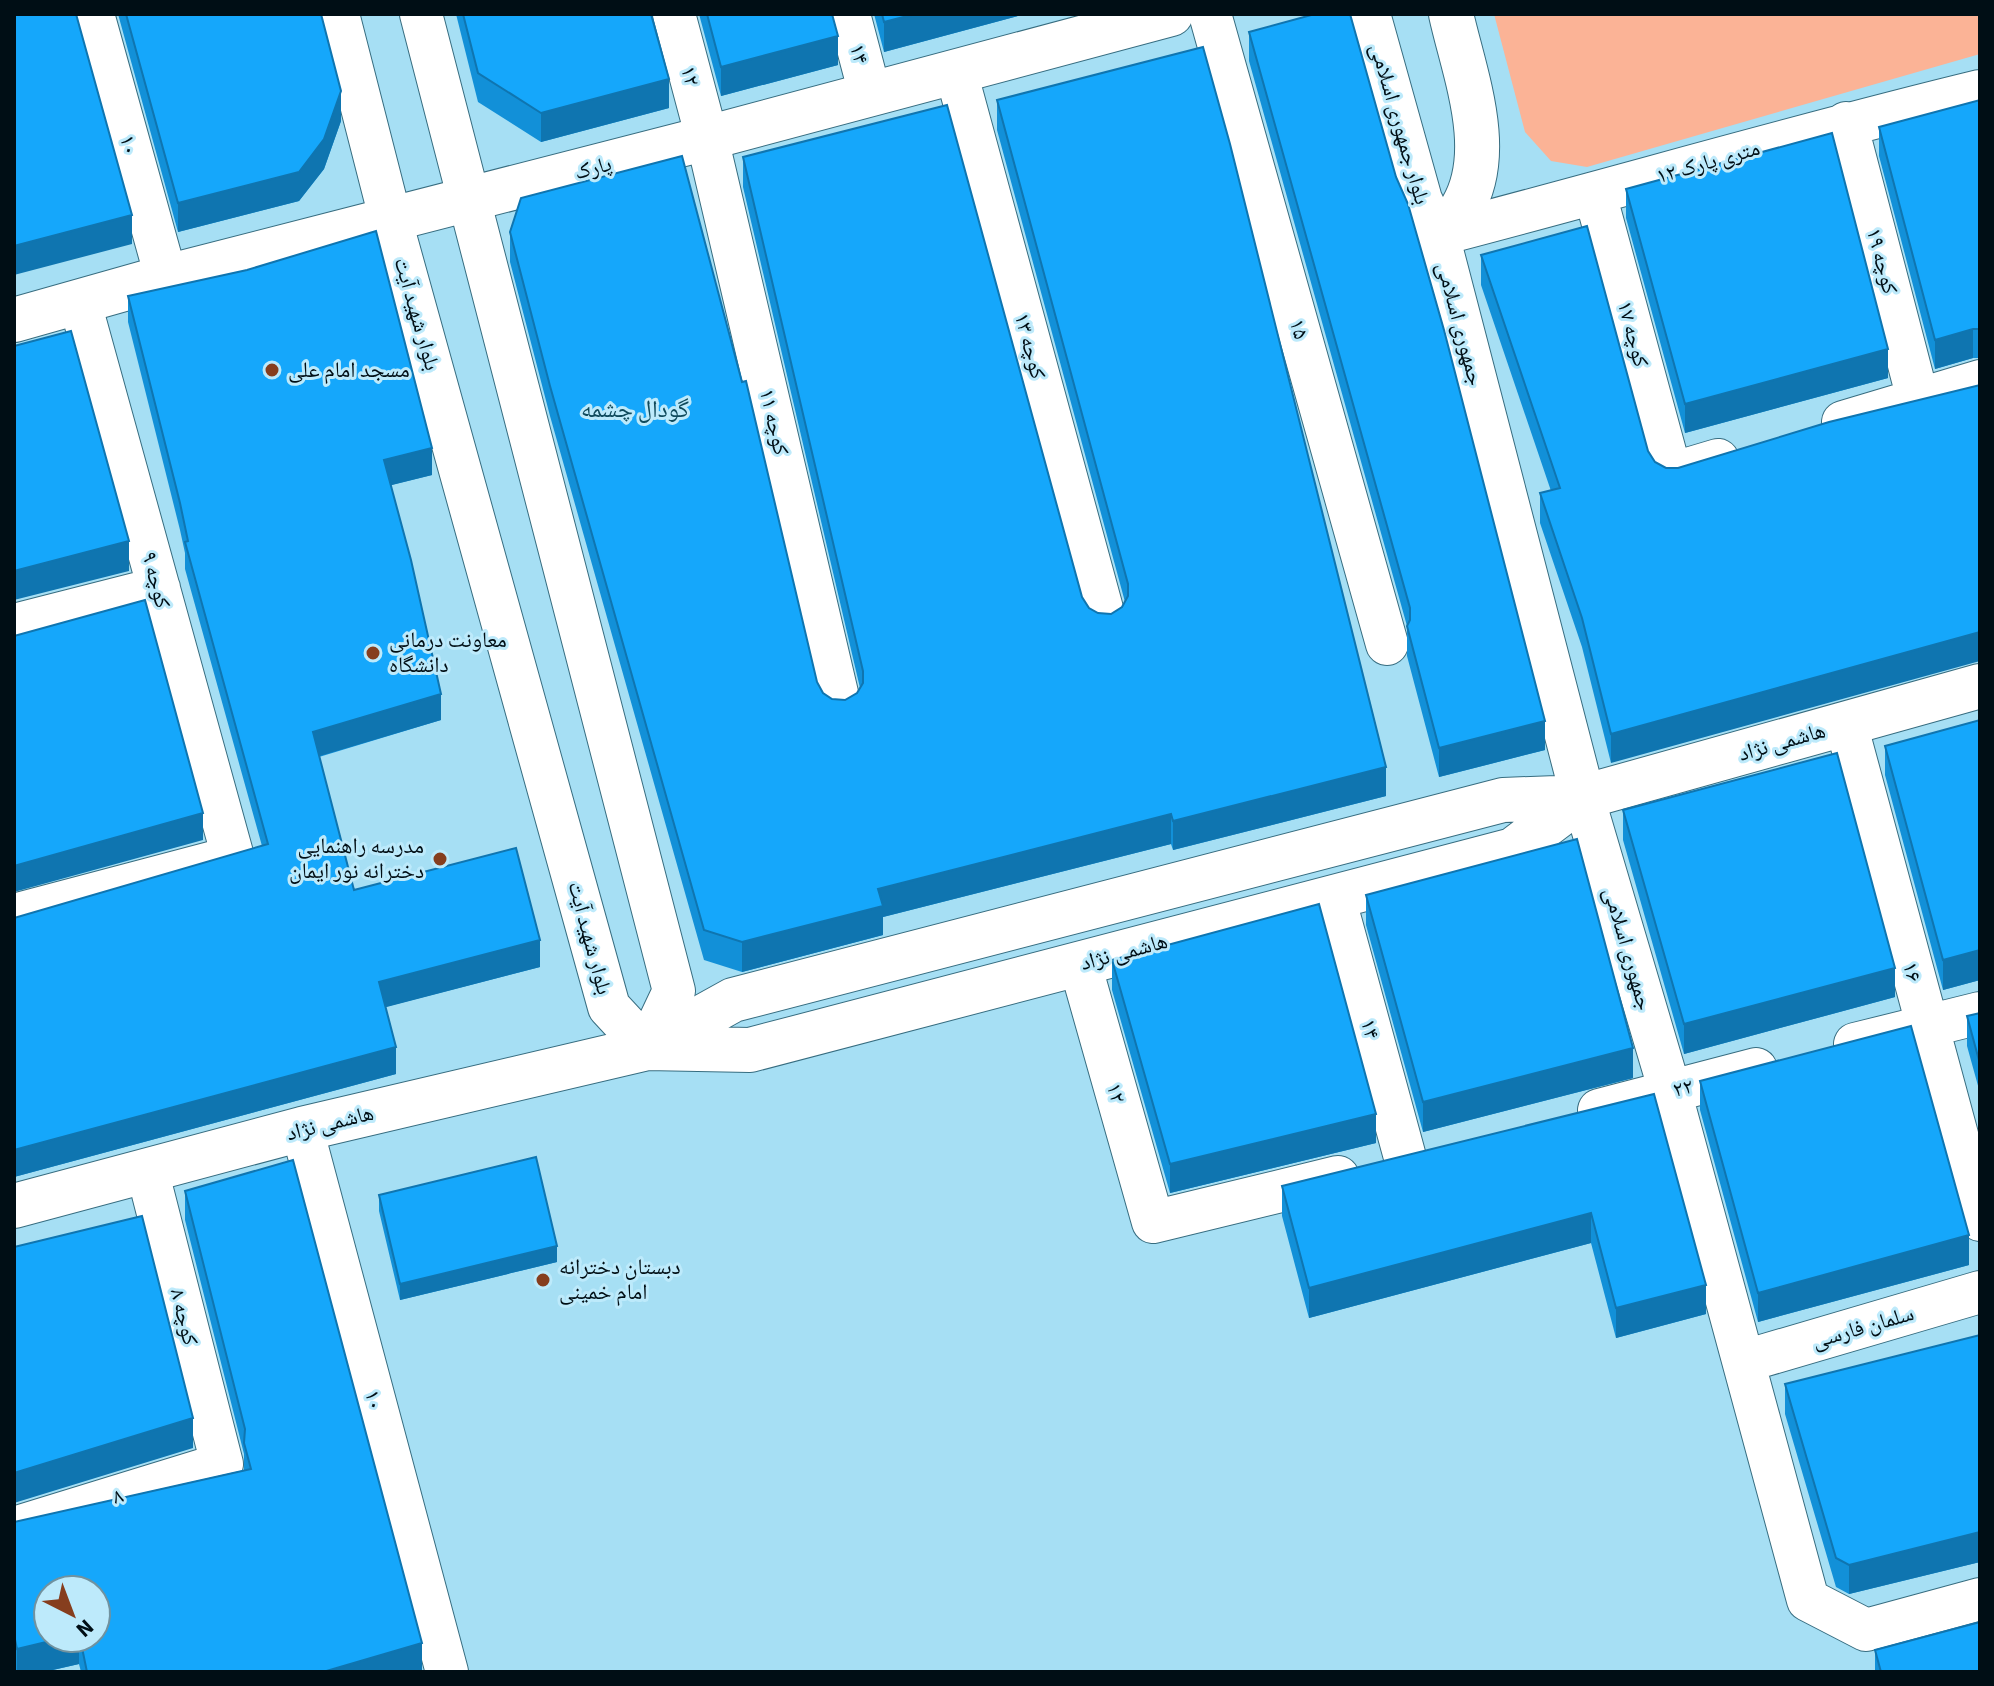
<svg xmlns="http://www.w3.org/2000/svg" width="1994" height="1686" viewBox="0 0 1994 1686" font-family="'Source Sans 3','Noto Naskh Arabic',sans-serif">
	<rect width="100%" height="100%" fill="#a6dff4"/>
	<!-- green -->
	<path fill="#fbb396" d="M1494 14H1980V54L1587 167 1551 161 1525 132Z"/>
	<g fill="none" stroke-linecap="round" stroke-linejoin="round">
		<!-- minor casing -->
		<g stroke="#376d80" stroke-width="44">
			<path id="minor" d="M93 14 166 277
				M338 14 391 221 609 1007 647 1048 674 991 421 14
				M674 14 707 138 840 706
				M849 14 870 94
				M1210 14 1387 644
				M956 72 1105 620
				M1846 123 1918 399
				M1595 194 1671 474 1718 460
				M1437 235C1618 188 1798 135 1980 91
				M1843 422 1980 381
				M14 625 159 588
				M1846 724 1980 1220
				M1583 797 1670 1091 1808 1600 1866 1630 1980 1599
				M1334 897 1406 1161
				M14 915 233 857 80 303
				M1080 964 1153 1222 1338 1177
				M1855 1044 1980 1013
				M1599 1110 1756 1069
				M302 1129 447 1672
				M1745 1361 1980 1292
				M14 1528 222 1464 147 1170"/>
		</g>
		<!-- major casing -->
		<g stroke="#376d80" stroke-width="46">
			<path id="major" d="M1368 14 1420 200 1437 235 1583 797
				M1437 235C1444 226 1456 218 1462 208 1496 151 1464 73 1451 14
				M14 320 166 277 707 138 1171 14
				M650 1046 733 1000 1503 800 1583 797 1980 686
				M14 1206 302 1129 647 1048 750 1050 1513 850 1583 797"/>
		</g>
		<!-- minor -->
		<use href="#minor" stroke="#fff" stroke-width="42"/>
		<!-- major -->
		<use href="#major" stroke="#fff" stroke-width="44"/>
	</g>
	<!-- wall -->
	<path fill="#1290d8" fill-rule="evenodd" d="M118 14H321L341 121 324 169 299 201 178 232Z
		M456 14H651L669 108 541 142 478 102Z
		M699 14H832L838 65 721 96Z
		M874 14H1025L884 52Z
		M1249 32 1545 750 1439 777 1407 656V626L1249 61Z
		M997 100 1386 796 1173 850 1171 844 883 917V935L742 972 704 960 550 416 510 262V232L817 682 823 693 832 699 845 700 857 693 860 688 743 187V157L1082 597 1089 608 1098 613 1111 614 1122 607 1125 602 997 130Z
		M1980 100V358H1973L1935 369 1879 156V127Z
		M1626 189 1888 378 1685 433 1626 218Z
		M1481 255 1648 451 1611 763 1582 647 1540 523V493L1551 491 1481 285Z
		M128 296 432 475 391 485 441 720 319 757 354 890 540 967 385 1007 396 1074 14 1177V918L262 846 185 569V553L180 530 128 322Z
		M1980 720V980L1943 990 1885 775V746Z
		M1623 810 1895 997 1684 1054 1623 840Z
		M1366 895 1633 1078 1423 1132 1366 925Z
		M1112 960 1376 1143 1170 1193 1112 990Z
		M1980 1013V1093L1967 1046V1016Z
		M1700 1081 1969 1265 1758 1322 1700 1110Z
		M1654 1094 1706 1314 1616 1338 1591 1243 1309 1318 1282 1216V1186Z
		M185 1191 422 1672H81L79 1664 44 1672H16L14 1664V1522L244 1470V1454L185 1220ZM96 1590V1638H48Z
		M379 1195 557 1262 400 1300 379 1211Z
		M1980 1335V1562L1849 1594 1836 1587 1785 1414V1384Z
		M1875 1650 1980 1672H1875Z"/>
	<!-- shaded-wall -->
	<path fill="#0f75b0" d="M915 14H1025L884 52V22Z
		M838 36V65L721 96V67Z
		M669 79V108L541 142V113Z
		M341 91V121L324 169 299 201 178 232V203Z
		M132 215V244L14 275V246Z
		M1973 329V358L1935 369V340Z
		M1888 349V378L1685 433V404Z
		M432 448V475L384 487V460Z
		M129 541V571L14 600V571Z
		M1980 632V661L1611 763V734Z
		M441 694V720L313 758V732Z
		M1545 721V750L1439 777V748Z
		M1386 767V796L1173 850V821Z
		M203 813V840L14 892V866Z
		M1171 814V844L883 917V935L742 972V942L878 889Z
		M540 940V967L379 1009V982Z
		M1980 950V980L1943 990V960Z
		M1895 968V997L1684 1054V1024Z
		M396 1047V1074L14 1177V1150Z
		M1633 1048V1078L1423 1132V1102Z
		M1376 1114V1143L1170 1193V1164Z
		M1591 1213V1243L1309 1318V1288Z
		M1969 1235V1265L1758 1322V1293Z
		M557 1246V1262L400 1300V1284Z
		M1706 1285V1314L1616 1338V1308Z
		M193 1418V1448L14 1503V1473Z
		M1980 1532V1562L1849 1594V1565Z
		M63 1638H79V1664L44 1672H17V1649Z
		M422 1643V1672H323Z"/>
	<!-- building -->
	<path fill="#15a7fb" stroke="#0f75b0" stroke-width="2" d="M14 14H76L132 215 14 246Z
		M126 14H321L341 91 324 139 299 172 178 203Z
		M463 14H651L669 79 541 113 478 73Z
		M707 14H832L838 36 721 67Z
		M882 14H915L884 22Z
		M1315 14H1350L1396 177 1408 204 1444 330 1545 721 1439 748 1407 626 1410 620V608L1249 32Z
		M1203 47 1230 144 1386 767 1173 821 1171 814 878 889 883 906 742 942 704 930 550 386 510 232 521 198 682 156 742 382 746 381 817 682 823 693 832 699 845 700 857 693 863 683V671L743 157 947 105 1082 597 1089 608 1098 613 1111 614 1122 607 1128 596V584L997 100Z
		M1980 100V329H1973L1935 340 1879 127Z
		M1832 133 1888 349 1685 404 1626 189Z
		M1587 226 1648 451 1655 462 1666 468H1678L1829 422 1980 385V632L1611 734 1582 618 1540 493 1560 488 1481 255Z
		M376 231 432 448 384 460 411 560 441 694 313 732 354 890 516 848 540 940 379 982 396 1047 14 1150V918L268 844 185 542 188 541 180 503 128 296 247 270Z
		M71 331 129 541 14 571V346Z
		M145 600 203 813 14 866V636Z
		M1980 720V950L1943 960 1885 746Z
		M1837 753 1895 968 1684 1024 1623 810Z
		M1577 839 1633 1048 1423 1102 1366 895Z
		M1319 904 1376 1114 1170 1164 1112 960Z
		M1980 1013V1064L1967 1016Z
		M1911 1026 1969 1235 1758 1293 1700 1081Z
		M1654 1094 1706 1285 1616 1308 1591 1213 1309 1288 1282 1186Z
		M536 1157 557 1246 400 1284 379 1195Z
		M293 1160 422 1643 323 1672H87L80 1638H96V1590H48V1638H63L17 1649 14 1635V1522L251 1469 244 1443 245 1429 185 1191Z
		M142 1216 193 1418 14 1473V1247Z
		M1980 1335V1532L1849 1565 1836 1558 1785 1384Z
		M1980 1622V1672H1881L1875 1650Z"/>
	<!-- markers -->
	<g fill="#863e1e" stroke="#bdeafb" stroke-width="3">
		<circle cx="272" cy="370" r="8"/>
		<circle cx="373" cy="653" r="8"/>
		<circle cx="440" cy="859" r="8"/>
		<circle cx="543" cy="1280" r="8"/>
	</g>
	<g text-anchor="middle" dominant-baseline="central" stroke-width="6" stroke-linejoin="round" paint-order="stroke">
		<!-- street labels -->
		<g font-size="22" fill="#000e15" stroke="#bdeafb">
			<text transform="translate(859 54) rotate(75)">۱۴</text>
			<text transform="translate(690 76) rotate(75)">۱۲</text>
			<text transform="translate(1400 124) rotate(74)">بلوار جمهوری اسلامی</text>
			<text transform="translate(129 145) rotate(75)">۱۰</text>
			<text transform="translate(1708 162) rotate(-16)">۱۲ متری پارک</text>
			<text transform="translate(593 168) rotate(-15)">پارک</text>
			<text transform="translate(1882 261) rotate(75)">کوچه ۱۹</text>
			<text transform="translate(417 314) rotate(74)">بلوار شهید آیت</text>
			<text transform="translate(1460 324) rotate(75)">جمهوری اسلامی</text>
			<text transform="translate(1299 329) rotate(74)">۱۵</text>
			<text transform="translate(1633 334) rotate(75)">کوچه ۱۷</text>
			<text transform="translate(1030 346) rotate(75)">کوچه ۱۳</text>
			<text transform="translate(774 422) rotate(77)">کوچه ۱۱</text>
			<text transform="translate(156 580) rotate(75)">کوچه ۹</text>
			<text transform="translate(1782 742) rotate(-16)">هاشمی نژاد</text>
			<text transform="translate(590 938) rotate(75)">بلوار شهید آیت</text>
			<text transform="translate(1628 949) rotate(74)">جمهوری اسلامی</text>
			<text transform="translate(1124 952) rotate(-15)">هاشمی نژاد</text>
			<text transform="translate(1912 972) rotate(75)">۱۶</text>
			<text transform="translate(1370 1029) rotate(75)">۱۴</text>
			<text transform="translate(1683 1088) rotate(-14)">۲۲</text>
			<text transform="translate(1116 1093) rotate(74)">۱۲</text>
			<text transform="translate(330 1123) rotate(-14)">هاشمی نژاد</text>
			<text transform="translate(184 1317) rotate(76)">کوچه ۸</text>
			<text transform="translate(1863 1327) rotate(-16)">سلمان فارسی</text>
			<text transform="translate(374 1400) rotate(75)">۱۰</text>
			<text transform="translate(118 1496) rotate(-17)">۸</text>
		</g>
		<!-- poi labels -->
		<g font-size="22" fill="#000e15" stroke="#bdeafb" text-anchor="start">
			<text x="288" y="370">مسجد امام علی</text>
			<text x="389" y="640">معاونت درمانی<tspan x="389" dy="25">دانشگاه</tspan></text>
			<text x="424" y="846" text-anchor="end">مدرسه راهنمایی<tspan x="424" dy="25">دخترانه نور ایمان</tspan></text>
			<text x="559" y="1267">دبستان دخترانه<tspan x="559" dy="25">امام خمینی</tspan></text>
		</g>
		<!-- neighbourhood labels -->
		<g font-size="24" fill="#0f4a5c" stroke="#bdeafb">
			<text x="635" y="409">گودال چشمه</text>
		</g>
	</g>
	<!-- border -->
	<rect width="1994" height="1686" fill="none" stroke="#000e15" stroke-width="32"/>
	<!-- north arrow -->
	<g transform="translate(72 1614) rotate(138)"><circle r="38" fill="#bdeafb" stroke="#71929f" stroke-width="2"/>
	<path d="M0-6L14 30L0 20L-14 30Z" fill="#863e1e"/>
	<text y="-12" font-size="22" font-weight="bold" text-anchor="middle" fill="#000e15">N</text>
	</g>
</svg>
